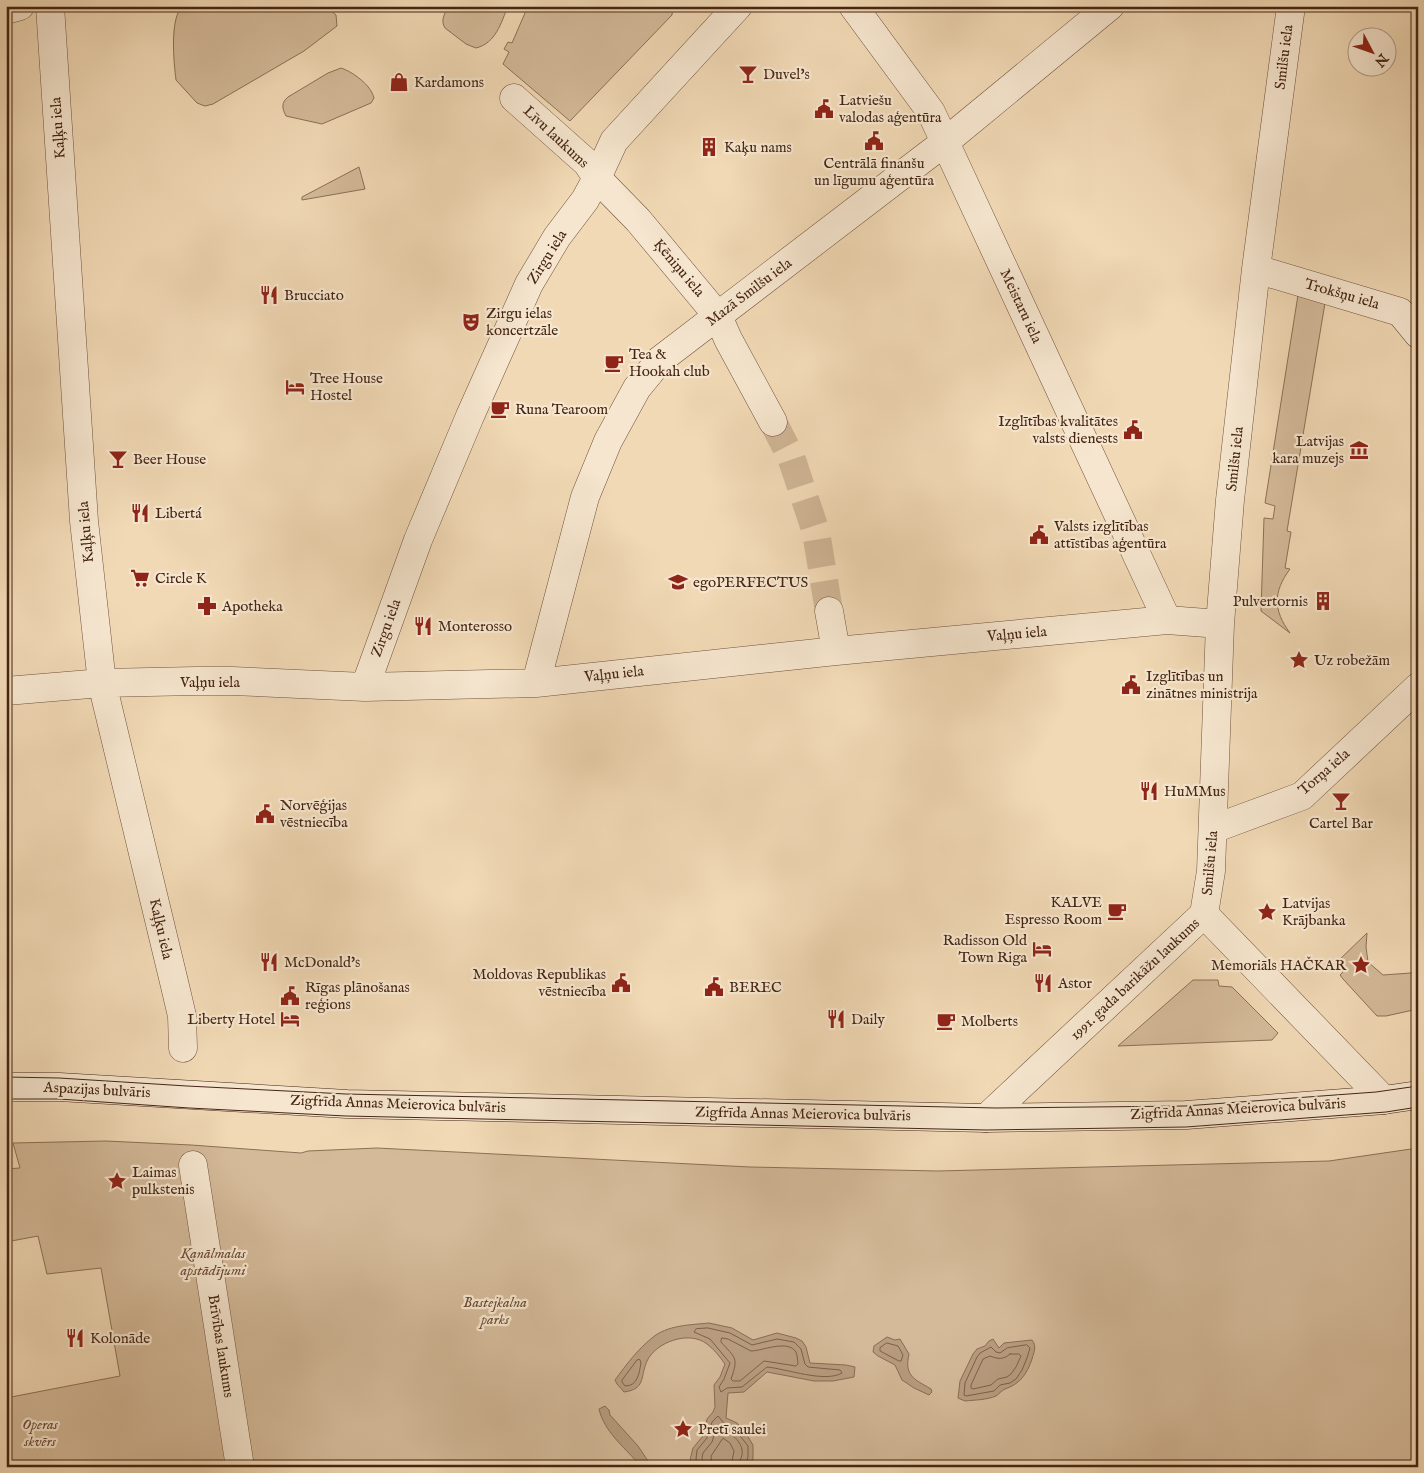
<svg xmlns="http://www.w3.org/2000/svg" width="1424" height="1473" viewBox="0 0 1424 1473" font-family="'IM FELL English',serif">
	<rect width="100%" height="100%" fill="#f1d9b5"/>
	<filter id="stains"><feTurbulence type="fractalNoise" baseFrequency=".004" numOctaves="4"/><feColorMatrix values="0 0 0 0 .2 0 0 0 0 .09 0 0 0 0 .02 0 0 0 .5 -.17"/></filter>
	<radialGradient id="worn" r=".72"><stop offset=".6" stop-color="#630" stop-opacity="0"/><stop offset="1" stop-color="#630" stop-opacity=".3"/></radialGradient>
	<!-- green -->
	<path fill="#d4ba99" stroke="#8c7056" d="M183 6H325L336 15 337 26 304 51 213 104 205 106 197 103 176 80C174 64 169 17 183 6Z
		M448 6H508C501 23 496 43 476 48L466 44 445 28C440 20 445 14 448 6Z
		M528 6H673L672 15 570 121 503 64 509 52 504 49 508 42 512 43Z
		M341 68C353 72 371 85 374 98L371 103 322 124 286 116C282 108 281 103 288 97L328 73Z
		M359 167 365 189 302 200V197Z
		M1298 295 1325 303 1287 531 1291 532 1285 568 1290 569C1273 592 1273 610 1290 633L1261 611 1264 518 1273 519 1275 506 1265 503Z
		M1367 933 1366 947 1368 962 1383 975 1411 973 1418 969V1009L1386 1016H1377L1343 979 1340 975 1343 972 1335 964Z
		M1193 980H1218L1219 986 1232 987 1278 1033 1272 1040 1118 1046Z
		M106 1141 191 1145 301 1153 308 1151 377 1148 750 1167 938 1171 1329 1161 1418 1148V1467H6V1398L120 1376 101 1268 47 1274 38 1236 6 1242V1169L20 1168 13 1143Z"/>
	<!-- water -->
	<path fill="#b79c7e" stroke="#896c53" d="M709 1323 732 1328 753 1340 777 1333 796 1338 802 1341 806 1347 810 1363 846 1365 855 1367 854 1377 833 1381H814L767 1372 744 1392 728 1393 726 1418 737 1423 745 1432 753 1445V1459L749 1467H694L690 1460 693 1448 703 1436 707 1419 713 1412 715 1407 714 1385 720 1377 725 1364C720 1357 714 1349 707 1344 689 1330 656 1342 647 1361 640 1377 646 1389 624 1392L617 1384 615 1380C626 1365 638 1349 652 1338 667 1325 690 1325 709 1323Z
		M887 1337 895 1340 900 1339 909 1354C904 1376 914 1379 931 1389L932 1392 929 1395 914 1388 902 1380 895 1365 878 1356 873 1352 874 1346Z
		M993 1339 999 1348 1004 1343 1032 1340C1037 1346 1034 1352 1032 1359 1027 1374 1020 1384 1005 1389 1001 1391 999 1394 996 1396 987 1400 974 1400 965 1401L958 1398 960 1381 973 1354 977 1349 985 1346 989 1341Z
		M605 1406 609 1410 610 1415 638 1446 652 1467H637L638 1463C623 1446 604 1431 599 1409Z"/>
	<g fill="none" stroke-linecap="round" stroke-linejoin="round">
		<!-- shore -->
		<path stroke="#7e6048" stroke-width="1" d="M708 1328 730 1333 752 1345 777 1339 794 1342 801 1349 805 1364 808 1367 840 1370 842 1373C825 1383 787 1369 767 1367L742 1387 727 1388 721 1392 719 1387 724 1379 730 1363 710 1339 694 1332 696 1329Z
			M722 1338 728 1339 751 1351C762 1351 788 1339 796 1352 797 1355 798 1361 798 1364L796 1366 764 1361 740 1381H733L731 1379C739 1357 735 1358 721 1342Z
			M887 1343 898 1346 903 1355 901 1361H899L880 1351V1348Z
			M1027 1345 1030 1348 1027 1358 1022 1370 1016 1379 1010 1383 1000 1385 994 1391 966 1396 964 1395 965 1383 977 1357 980 1353 991 1347 996 1352 1000 1353 1007 1348Z
			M1010 1354H1019L1021 1356 1016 1367 1011 1374 1007 1377 998 1379 991 1385 973 1389 971 1388V1385L983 1359 990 1356C998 1359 1003 1360 1010 1354Z
			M640 1360 641 1363C639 1373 638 1386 625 1386L622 1382V1380L637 1360Z
			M698 1467 696 1459 697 1450 707 1438 712 1422 718 1416 723 1422 734 1428 748 1446V1457L745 1467
			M704 1467 702 1458 703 1453 712 1442 716 1429 719 1427C729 1432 744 1441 742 1455 741 1459 739 1462 739 1467
			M712 1467 711 1456 723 1438 730 1443 734 1451 731 1467"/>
		<!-- street-tunnel -->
		<path stroke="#cfb595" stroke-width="28" stroke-dasharray="28 14" stroke-linecap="butt" d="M773 422 791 457 816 532 829 611"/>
		<!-- street casing -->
		<g stroke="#70523c" stroke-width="29">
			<path id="street" d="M50 6 84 521 102 683 175 986 182 1016 183 1048
				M853 6 931 112 1167 620
				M6 10 20 6
				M514 98 587 163 597 178 638 220 718 316 728 339 773 422
				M1256 269 1400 312 1418 334
				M829 611 836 651
				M536 683 585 497 608 441 637 388 660 360 945 142 1110 6
				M365 687 418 540 470 416 529 284 557 237 585 200 597 178 614 141 738 6
				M6 691 102 683 196 681H232L365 687 536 683 836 651 1167 620 1220 624
				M1213 829 1302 796 1418 687
				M1204 914 1211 871 1220 624 1230 500 1256 269 1291 6
				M986 1118 1204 914 1384 1100
				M193 1165 240 1467"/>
		</g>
		<!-- secondary casing -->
		<g stroke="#452513" stroke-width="29">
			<path id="secondary" d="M6 1087H59L347 1104 986 1118 1186 1115 1384 1100 1418 1095"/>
		</g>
		<!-- street -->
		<use href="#street" stroke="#f6e6cf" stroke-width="28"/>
		<!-- secondary -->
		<use href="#secondary" stroke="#f6e6cf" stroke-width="28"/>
		<!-- tram -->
		<path stroke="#452513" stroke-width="1" d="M6 1077 59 1078 187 1086 346 1094 996 1108 1185 1106 1376 1092 1418 1086
			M6 1099H59L189 1108 346 1116 986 1130 1186 1127 1386 1112 1418 1107"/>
	</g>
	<!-- icons -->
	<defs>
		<g id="bar-bare" transform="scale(1.5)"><path d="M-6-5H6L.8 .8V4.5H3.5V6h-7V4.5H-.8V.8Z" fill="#8f2418" stroke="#f6e6cf" stroke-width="2.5" paint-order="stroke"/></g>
		<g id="shop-bare" transform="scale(1.5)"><path d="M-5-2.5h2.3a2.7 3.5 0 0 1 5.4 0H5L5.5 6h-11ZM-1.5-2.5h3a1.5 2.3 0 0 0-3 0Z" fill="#8f2418" stroke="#f6e6cf" stroke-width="2.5" paint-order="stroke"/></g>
		<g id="civic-bare" transform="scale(1.5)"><path d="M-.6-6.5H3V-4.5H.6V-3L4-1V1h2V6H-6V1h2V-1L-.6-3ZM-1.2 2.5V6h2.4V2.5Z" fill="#8f2418" stroke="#f6e6cf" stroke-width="2.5" paint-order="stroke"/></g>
		<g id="building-bare" transform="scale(1.5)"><path d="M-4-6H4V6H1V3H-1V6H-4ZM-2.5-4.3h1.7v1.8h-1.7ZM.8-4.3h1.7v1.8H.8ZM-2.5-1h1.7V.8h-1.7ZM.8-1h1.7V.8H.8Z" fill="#8f2418" stroke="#f6e6cf" stroke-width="2.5" paint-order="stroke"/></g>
		<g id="restaurant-bare" transform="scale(1.5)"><path d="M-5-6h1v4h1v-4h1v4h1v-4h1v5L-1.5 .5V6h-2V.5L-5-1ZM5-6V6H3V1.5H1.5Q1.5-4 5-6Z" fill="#8f2418" stroke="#f6e6cf" stroke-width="2.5" paint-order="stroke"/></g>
		<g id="theatre-bare" transform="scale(1.5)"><path d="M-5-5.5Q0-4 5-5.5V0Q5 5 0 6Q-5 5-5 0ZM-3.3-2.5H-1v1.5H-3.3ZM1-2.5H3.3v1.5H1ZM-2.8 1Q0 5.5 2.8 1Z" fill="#8f2418" stroke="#f6e6cf" stroke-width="2.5" paint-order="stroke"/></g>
		<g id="cafe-bare" transform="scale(1.5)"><path d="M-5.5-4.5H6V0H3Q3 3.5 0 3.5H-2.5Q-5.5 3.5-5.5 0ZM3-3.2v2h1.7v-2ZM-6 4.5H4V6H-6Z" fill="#8f2418" stroke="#f6e6cf" stroke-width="2.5" paint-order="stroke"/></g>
		<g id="hotel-bare" transform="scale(1.5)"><path d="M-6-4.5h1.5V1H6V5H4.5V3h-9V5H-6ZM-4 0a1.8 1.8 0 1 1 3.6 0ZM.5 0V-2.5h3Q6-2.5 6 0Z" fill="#8f2418" stroke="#f6e6cf" stroke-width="2.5" paint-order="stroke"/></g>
		<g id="museum-bare" transform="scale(1.5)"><path d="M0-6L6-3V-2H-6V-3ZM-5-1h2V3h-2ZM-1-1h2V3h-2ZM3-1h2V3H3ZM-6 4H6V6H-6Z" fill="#8f2418" stroke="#f6e6cf" stroke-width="2.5" paint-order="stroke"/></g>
		<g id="supermarket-bare" transform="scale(1.5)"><path d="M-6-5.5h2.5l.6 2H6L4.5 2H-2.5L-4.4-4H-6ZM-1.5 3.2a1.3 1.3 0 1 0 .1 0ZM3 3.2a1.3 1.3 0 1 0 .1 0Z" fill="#8f2418" stroke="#f6e6cf" stroke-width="2.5" paint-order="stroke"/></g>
		<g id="school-bare" transform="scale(1.5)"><path d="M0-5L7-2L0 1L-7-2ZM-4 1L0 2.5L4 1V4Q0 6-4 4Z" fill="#8f2418" stroke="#f6e6cf" stroke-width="2.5" paint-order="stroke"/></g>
		<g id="pharmacy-bare" transform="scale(1.5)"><path d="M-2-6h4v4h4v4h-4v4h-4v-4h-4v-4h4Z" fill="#8f2418" stroke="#f6e6cf" stroke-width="2.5" paint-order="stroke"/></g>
		<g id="sight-bare" transform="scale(1.5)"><path d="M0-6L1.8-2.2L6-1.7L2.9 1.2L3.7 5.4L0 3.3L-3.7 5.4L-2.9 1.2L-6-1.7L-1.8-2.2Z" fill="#8f2418" stroke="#f6e6cf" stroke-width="2.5" paint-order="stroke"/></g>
	</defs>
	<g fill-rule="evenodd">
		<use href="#bar-bare" x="748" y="74"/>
		<use href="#shop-bare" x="399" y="82"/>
		<use href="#civic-bare" x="824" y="109"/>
		<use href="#civic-bare" x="874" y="141"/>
		<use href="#building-bare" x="709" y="147"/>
		<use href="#restaurant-bare" x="269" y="295"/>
		<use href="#theatre-bare" x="471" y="322"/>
		<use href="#cafe-bare" x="614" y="363"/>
		<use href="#hotel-bare" x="295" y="387"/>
		<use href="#cafe-bare" x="500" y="409"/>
		<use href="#civic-bare" x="1133" y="430"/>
		<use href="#museum-bare" x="1359" y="450"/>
		<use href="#bar-bare" x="118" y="459"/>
		<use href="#restaurant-bare" x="140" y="513"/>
		<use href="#civic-bare" x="1039" y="535"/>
		<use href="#supermarket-bare" x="140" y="578"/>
		<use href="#school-bare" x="678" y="582"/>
		<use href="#building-bare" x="1323" y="601"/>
		<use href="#pharmacy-bare" x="207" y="606"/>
		<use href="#restaurant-bare" x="423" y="626"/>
		<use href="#sight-bare" x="1299" y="660"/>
		<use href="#civic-bare" x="1131" y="685"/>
		<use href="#restaurant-bare" x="1149" y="791"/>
		<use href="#bar-bare" x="1341" y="801"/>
		<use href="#civic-bare" x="265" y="814"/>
		<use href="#cafe-bare" x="1117" y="911"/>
		<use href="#sight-bare" x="1267" y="912"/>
		<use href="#hotel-bare" x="1042" y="949"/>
		<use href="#restaurant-bare" x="269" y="962"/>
		<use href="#sight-bare" x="1361" y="965"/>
		<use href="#civic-bare" x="621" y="983"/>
		<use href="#restaurant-bare" x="1043" y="983"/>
		<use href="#civic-bare" x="714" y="987"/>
		<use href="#civic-bare" x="290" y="996"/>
		<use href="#hotel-bare" x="290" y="1019"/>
		<use href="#restaurant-bare" x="836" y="1019"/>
		<use href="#cafe-bare" x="946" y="1021"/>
		<use href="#sight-bare" x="117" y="1181"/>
		<use href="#restaurant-bare" x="75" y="1338"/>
		<use href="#sight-bare" x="683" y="1429"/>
	</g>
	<g text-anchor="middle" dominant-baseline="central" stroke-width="4.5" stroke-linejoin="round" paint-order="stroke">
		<!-- street labels -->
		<g font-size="15" fill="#452513" stroke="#f6e6cf">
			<text transform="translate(1284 57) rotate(-83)">Smilšu iela</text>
			<text transform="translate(58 128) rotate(-94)">Kaļķu iela</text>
			<text transform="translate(556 137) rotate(43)">Līvu laukums</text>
			<text transform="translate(547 257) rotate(-58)">Zirgu iela</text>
			<text transform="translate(679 268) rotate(50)">Ķēniņu iela</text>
			<text transform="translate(749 292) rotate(-37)">Mazā Smilšu iela</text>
			<text transform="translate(1342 294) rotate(16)">Trokšņu iela</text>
			<text transform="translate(1021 306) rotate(65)">Meistaru iela</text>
			<text transform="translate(1235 459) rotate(-84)">Smilšu iela</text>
			<text transform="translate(86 532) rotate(-95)">Kaļķu iela</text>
			<text transform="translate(386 628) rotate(-70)">Zirgu iela</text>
			<text transform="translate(1017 634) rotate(-5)">Vaļņu iela</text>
			<text transform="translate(614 674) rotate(-6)">Vaļņu iela</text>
			<text x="210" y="682">Vaļņu iela</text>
			<text transform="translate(1324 772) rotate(-41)">Torņa iela</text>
			<text transform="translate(1210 863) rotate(-85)">Smilšu iela</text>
			<text transform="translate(161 929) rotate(77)">Kaļķu iela</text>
			<text transform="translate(1135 979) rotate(-43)">1991. gada barikāžu laukums</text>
			<text transform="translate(97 1090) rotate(3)">Aspazijas bulvāris</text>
			<text transform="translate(398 1104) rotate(2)">Zigfrīda Annas Meierovica bulvāris</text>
			<text transform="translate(1238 1109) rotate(-3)">Zigfrīda Annas Meierovica bulvāris</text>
			<text transform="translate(803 1114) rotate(1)">Zigfrīda Annas Meierovica bulvāris</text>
			<text transform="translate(221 1346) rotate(81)">Brīvības laukums</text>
		</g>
		<!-- poi labels -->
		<g font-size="15" fill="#452513" stroke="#f6e6cf" text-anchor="start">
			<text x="763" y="74">Duvel's</text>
			<text x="414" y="82">Kardamons</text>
			<text x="839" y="100">Latviešu<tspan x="839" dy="17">valodas aģentūra</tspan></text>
			<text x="724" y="147">Kaķu nams</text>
			<text x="874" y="163" text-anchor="middle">Centrālā finanšu<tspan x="874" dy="17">un līgumu aģentūra</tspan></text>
			<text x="284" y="295">Brucciato</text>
			<text x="486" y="313">Zirgu ielas<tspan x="486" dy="17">koncertzāle</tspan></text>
			<text x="629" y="354">Tea &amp;<tspan x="629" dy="17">Hookah club</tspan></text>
			<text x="310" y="378">Tree House<tspan x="310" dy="17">Hostel</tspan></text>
			<text x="515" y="409">Runa Tearoom</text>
			<text x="1118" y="421" text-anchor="end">Izglītības kvalitātes<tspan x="1118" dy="17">valsts dienests</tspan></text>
			<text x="1344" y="441" text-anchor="end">Latvijas<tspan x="1344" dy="17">kara muzejs</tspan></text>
			<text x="133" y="459">Beer House</text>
			<text x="155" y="513">Libertá</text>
			<text x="1054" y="526">Valsts izglītības<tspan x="1054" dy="17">attīstības aģentūra</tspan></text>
			<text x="155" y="578">Circle K</text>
			<text x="693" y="582">egoPERFECTUS</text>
			<text x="1308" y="601" text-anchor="end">Pulvertornis</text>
			<text x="222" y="606">Apotheka</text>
			<text x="438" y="626">Monterosso</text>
			<text x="1314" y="660">Uz robežām</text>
			<text x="1146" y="676">Izglītības un<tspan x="1146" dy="17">zinātnes ministrija</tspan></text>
			<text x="1164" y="791">HuMMus</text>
			<text x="280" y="805">Norvēģijas<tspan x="280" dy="17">vēstniecība</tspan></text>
			<text x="1341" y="823" text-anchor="middle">Cartel Bar</text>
			<text x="1102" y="902" text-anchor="end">KALVE<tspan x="1102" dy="17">Espresso Room</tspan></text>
			<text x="1282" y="903">Latvijas<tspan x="1282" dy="17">Krājbanka</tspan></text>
			<text x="1027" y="940" text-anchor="end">Radisson Old<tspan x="1027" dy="17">Town Riga</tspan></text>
			<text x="284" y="962">McDonald's</text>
			<text x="1346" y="965" text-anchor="end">Memoriāls HAČKAR</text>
			<text x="606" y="974" text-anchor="end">Moldovas Republikas<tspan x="606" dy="17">vēstniecība</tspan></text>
			<text x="1058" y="983">Astor</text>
			<text x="305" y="987">Rīgas plānošanas<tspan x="305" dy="17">reģions</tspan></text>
			<text x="729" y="987">BEREC</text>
			<text x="275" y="1019" text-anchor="end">Liberty Hotel</text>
			<text x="851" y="1019">Daily</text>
			<text x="961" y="1021">Molberts</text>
			<text x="132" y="1172">Laimas<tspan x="132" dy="17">pulkstenis</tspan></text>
			<text x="90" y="1338">Kolonāde</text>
			<text x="698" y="1429">Pretī saulei</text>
		</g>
		<!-- park labels -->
		<g font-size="15" font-style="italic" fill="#694a34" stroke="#f6e6cf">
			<text x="213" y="1253">Kanālmalas<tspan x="213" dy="17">apstādījumi</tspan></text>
			<text x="495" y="1302">Bastejkalna<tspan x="495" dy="17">parks</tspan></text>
			<text x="40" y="1424">Operas<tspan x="40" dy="17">skvērs</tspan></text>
		</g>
	</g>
	<!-- margin -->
	<rect width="1424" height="1473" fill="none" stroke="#f1d9b5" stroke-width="25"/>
	<rect x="8" y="8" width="1409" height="1458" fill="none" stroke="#452513" stroke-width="2.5"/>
	<rect x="12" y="12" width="1399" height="1448" fill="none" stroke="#452513"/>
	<!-- north arrow -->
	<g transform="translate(1372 52) rotate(131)"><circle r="24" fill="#f6e6cf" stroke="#af9984"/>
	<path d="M0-4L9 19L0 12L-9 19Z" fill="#8f2418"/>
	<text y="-8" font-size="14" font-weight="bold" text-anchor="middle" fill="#452513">N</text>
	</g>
	<rect width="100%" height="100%" filter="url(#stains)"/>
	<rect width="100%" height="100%" fill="url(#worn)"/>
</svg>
